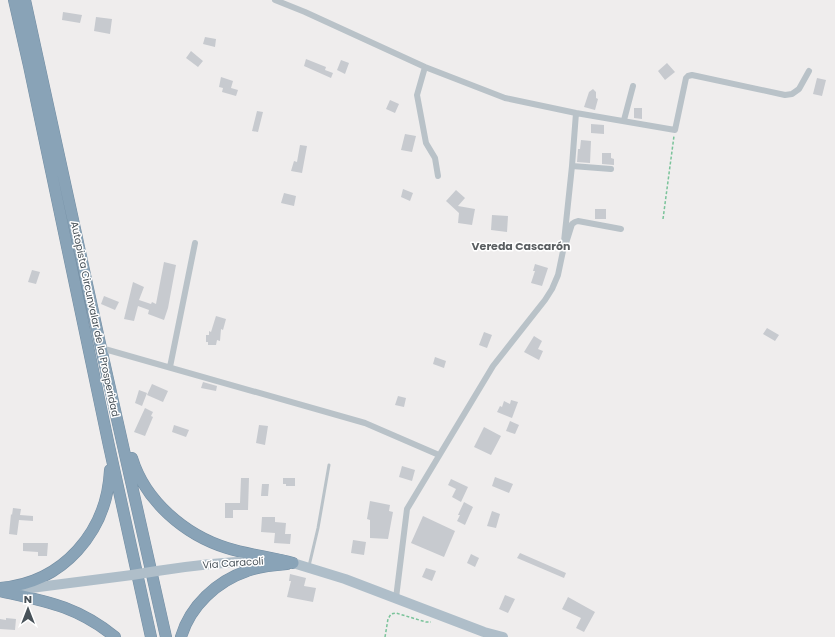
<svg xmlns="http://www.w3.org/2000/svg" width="835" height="637" viewBox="0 0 835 637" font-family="Poppins,sans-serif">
	<rect width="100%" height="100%" fill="#efeded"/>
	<!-- building -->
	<path fill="#c7cacf" d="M63 12 82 15 80 23 62 20Z
		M96 17 112 19 110 34 94 31Z
		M205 37 216 39 215 47 203 44Z
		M191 51 203 61 198 67 186 58Z
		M306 59 326 67 325 70 333 73 331 78 304 66Z
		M341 60 349 63 345 74 337 70Z
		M667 63 675 72 665 80 658 71Z
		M221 77 233 81 231 88 238 90 236 96 222 92 223 88 219 87Z
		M817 78 826 80 822 96 813 94Z
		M593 89 596 92V98L598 99 595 110 584 107 589 92Z
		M390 100 399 104 395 113 386 109Z
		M634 108H642V119L634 118Z
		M257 111 263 112 258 132 252 131Z
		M591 124 604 125V134L591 133Z
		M405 134 416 136 412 152 401 150Z
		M581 140 591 141 590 163 577 162 578 149H580Z
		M300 145 307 146 302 173 291 171 294 161 297 162Z
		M602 153H611V158L614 159V165L602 164Z
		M403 189 413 193 410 201 401 197Z
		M456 190 465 198 458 206 475 209 472 225 458 223 459 213 446 201Z
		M284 193 296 196 294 206 281 203Z
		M595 209H606V219H595Z
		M492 215 508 216 507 232 491 230Z
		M164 262 176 265 168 308 164 320 148 314 149 310 138 306 134 321 124 319 133 282 144 287 139 300 151 304 152 302 156 304Z
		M535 264 548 268 542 286 531 283 535 271H533Z
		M32 270 40 272 36 284 28 282Z
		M104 296 119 302 115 310 101 304Z
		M216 316 226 319 223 330 221 329 220 341 217 340 216 345H208V342H206V335H209V331L211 332Z
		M767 328 779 335 775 341 763 334Z
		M484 332 492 335 487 348 479 345Z
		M534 336 542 341 538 349 543 351 539 360 524 352Z
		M435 357 446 361 444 368 433 364Z
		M203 382 217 386 216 391 201 388Z
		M152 384 168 391 163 402 147 395Z
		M139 390 147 393 142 406 135 403Z
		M398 396 406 398 404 407 395 405Z
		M511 400 518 402 512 418 497 412 500 406 502 407 504 401 510 404Z
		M145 408 153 412 151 416 153 417 145 436 134 432Z
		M510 421 519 425 515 434 506 431Z
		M174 425 189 430 186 437 172 432Z
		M259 425 268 426 265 445 256 443Z
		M484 427 501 436 491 455 474 447Z
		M402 466 415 470 412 481 399 477Z
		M495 477 513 484 509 493 492 486Z
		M241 478H249L248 510H233V518H225V503H240Z
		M283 478H295V486H286V484H283Z
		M451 479 468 487 461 502 452 497 456 489 448 485Z
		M262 484H269L268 496H261Z
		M370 501 390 505 389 511 393 512 388 539 370 538V520L367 519Z
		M464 502 473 507 465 525 457 521 460 515H458Z
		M13 508 21 509 20 515 33 516V521L19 520 17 535 9 534 11 514 12 515Z
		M492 511 500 514 496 528 487 526Z
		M423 516 455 531 444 557 411 543Z
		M262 517H275V522L286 523 285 534H291L290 544 274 543 275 533 261 532Z
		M353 540 366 542 364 555 351 553Z
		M23 543H48L47 556H38V552L23 551Z
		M520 553 566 573 564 578 517 558Z
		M471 554 479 558 475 567 467 563Z
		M426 568 436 571 432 581 422 577Z
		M290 574 306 578 304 586 316 588 313 602 287 597 291 581H289Z
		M505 595 515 599 508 613 499 609Z
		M568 597 595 612 584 632 576 628 581 618 562 609Z
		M6 618 16 619 15 630 0 629V619L6 620Z"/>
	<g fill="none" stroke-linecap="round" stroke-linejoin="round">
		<!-- highway casing -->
		<g stroke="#748ea3" stroke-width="12">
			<path id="highway" d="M14 0 29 66 109 446 151 637
				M25 0 101 348 166 637
				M132 458C145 501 185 535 227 548 249 555 272 557 293 563
				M0 588C63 583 107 532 110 470
				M0 591C45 601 77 606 115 637
				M181 637C190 606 217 581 247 571 260 566 273 565 287 564"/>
		</g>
		<!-- path -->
		<path stroke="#7ac39a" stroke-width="1.5" stroke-dasharray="3 2" stroke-linecap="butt" d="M663 219 674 136
			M385 637 388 619 391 614 396 613 426 622H431"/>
		<!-- lane -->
		<path stroke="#b9c2c8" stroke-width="3" d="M309 566 318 528 329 465"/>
		<!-- street -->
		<path stroke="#b9c2c8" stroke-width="6" d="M275 0 305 12 425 67 505 98 576 113 675 130 686 78 688 76 692 75 785 95 792 94 799 89 809 71
			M425 67 417 95 426 143 435 158 438 176
			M624 120 633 86
			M572 166 611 169
			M566 243 572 224 575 222 578 221 621 229
			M101 348 365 423 439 455
			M170 367 195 243
			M396 598 407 509 493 366 545 300 552 289 558 275 563 251 572 166 576 113"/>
		<!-- primary -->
		<path stroke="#afbec9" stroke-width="10" d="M285 562 293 563 345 579 484 632 503 637
			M157 571C194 565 230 561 268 561
			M15 589H23L132 575"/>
		<!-- highway -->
		<use href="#highway" stroke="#89a3b7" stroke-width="11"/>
		<!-- primary-bridge -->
		<path stroke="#afbec9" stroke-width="10" d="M132 575 157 571"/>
	</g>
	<g text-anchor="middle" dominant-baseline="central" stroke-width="3" stroke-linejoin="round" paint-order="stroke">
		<!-- street labels -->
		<g font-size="10" fill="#475158" stroke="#fff">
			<text transform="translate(95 319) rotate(78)">Autopista Circunvalar de la Prosperidad</text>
			<text transform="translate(233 563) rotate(-4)">Vía Caracolí</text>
		</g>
		<!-- neighbourhood labels -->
		<g font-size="11" font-weight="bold" fill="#5a5e61" stroke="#fff">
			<text x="521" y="246">Vereda Cascarón</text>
		</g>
	</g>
	<!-- north arrow -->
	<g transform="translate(28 609)" stroke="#ffffff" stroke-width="3" paint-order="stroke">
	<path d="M0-3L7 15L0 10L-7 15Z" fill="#475158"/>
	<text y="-6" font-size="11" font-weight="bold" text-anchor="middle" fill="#475158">N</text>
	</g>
</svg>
